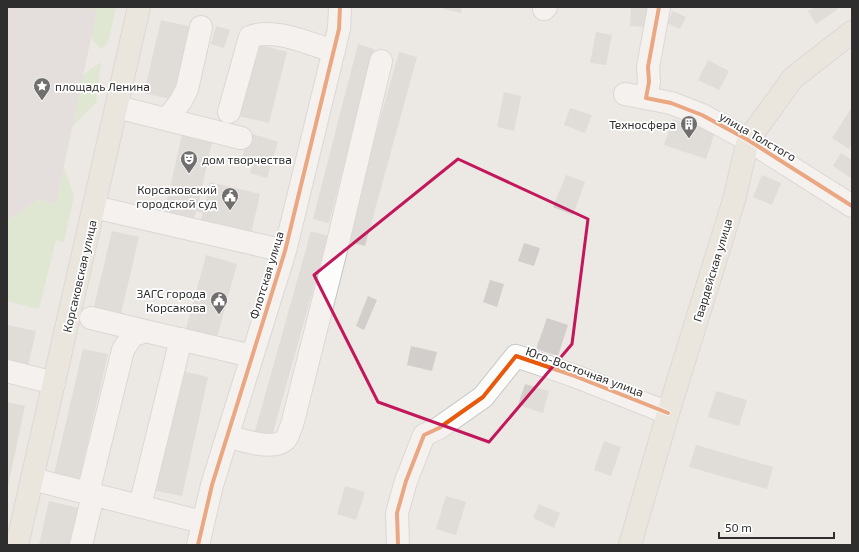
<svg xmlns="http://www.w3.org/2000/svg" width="859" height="552" viewBox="0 0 859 552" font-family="'Exo 2',sans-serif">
	<rect width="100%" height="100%" fill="#ece8e4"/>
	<!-- green -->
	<path fill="#cee6be" d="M64 7H116L109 39 107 44 101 49 92 39 85 25Z
		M101 62 96 102 72 127 83 75Z
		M64 167 74 196 64 242 56 240 39 309 7 301V221L38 200 56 204Z"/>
	<!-- plaza -->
	<path fill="#dad6d2" d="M7 7H82L97 10 56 204 38 200 7 221Z"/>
	<!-- building -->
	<path fill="#d1cecb" d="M445 7H462L461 13 444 9Z
		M631 7H648L646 27 630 26Z
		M815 7H837L838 9 816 24 808 11Z
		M673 11 686 17 680 29 667 23Z
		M161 20 192 27 174 100 144 93Z
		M216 26 230 30 224 48 211 44Z
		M596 32 612 35 606 65 590 63Z
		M257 44 287 52 269 123 238 116Z
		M358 44 374 49 329 223 313 219Z
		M399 52 417 57 365 246 346 241Z
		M708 60 729 71 719 90 698 80Z
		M504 92 521 96 514 131 497 127Z
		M852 107V144L849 149 832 138Z
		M570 108 592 115 585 133 564 125Z
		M673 119 715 132 706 159 664 145Z
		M249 133 278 142 267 178 250 173 254 161 242 157Z
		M182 135 212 142 198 206 204 208 210 182 260 194 251 234 200 223 203 213 196 211 194 220 164 213Z
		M841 153 852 160V179L833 166Z
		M566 175 585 182 573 215 553 207Z
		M762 175 781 183 772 205 753 197Z
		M112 231 139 237 121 314 94 307Z
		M311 231 328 236 272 436 255 431Z
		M524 243 540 248 534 266 518 261Z
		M206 255 237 264 217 337 186 329Z
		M490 280 504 284 497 307 483 302Z
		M368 296 377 300 364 330 356 326Z
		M547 318 568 325 558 356 536 349Z
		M7 325 36 331 28 366 7 362Z
		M411 346 437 352 432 371 407 365Z
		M83 349 108 354 79 480 54 474Z
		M178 370 208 377 182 496 152 490Z
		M525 384 549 391 543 413 518 405Z
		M716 391 747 400 739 426 708 417Z
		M7 402 25 406 8 486H7Z
		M604 441 621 447 611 476 594 470Z
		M696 445 773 467 767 489 689 467Z
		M345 486 365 492 356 520 337 514Z
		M446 496 466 502 456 535 436 529Z
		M49 501 79 508 71 545H39Z
		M539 504 560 513 554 528 533 518Z"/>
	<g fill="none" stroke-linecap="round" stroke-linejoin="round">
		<!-- minor casing -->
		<g stroke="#c5c4c5" stroke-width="24">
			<path id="minor" d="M544 9 546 7
				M625 94 671 103 702 115 748 140 852 206
				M646 98 649 82 648 67 659 7
				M117 107 241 138
				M229 112 250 37C274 27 309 44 334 51
				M167 119 181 101 187 89 201 27
				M94 207 285 251
				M91 318 145 331
				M7 371 54 383
				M227 436C241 440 273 451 285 440 288 437 290 429 292 425L338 242 381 61
				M32 479 194 520
				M88 493 123 350 132 336 145 331 252 356
				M140 506 181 339
				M81 545 93 495
				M198 545 212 485 285 251 339 29 340 7
				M398 545 397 513 406 481 424 435 439 428 483 397 516 356 572 375 668 413"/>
		</g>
		<!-- major casing -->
		<g stroke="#c6c5c4" stroke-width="24">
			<path id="major" d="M17 545 139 7
				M630 545 668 413 734 200 748 140 793 78 852 32"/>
		</g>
		<!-- minor -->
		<use href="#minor" stroke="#fcfcfb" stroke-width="22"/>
		<!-- major -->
		<use href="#major" stroke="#e8e4d6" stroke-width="22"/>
		<!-- cycleway casing -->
		<g stroke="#fff" stroke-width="6">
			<path id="cycleway" d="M659 7 648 67 649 82 646 98 671 103 702 115 748 140 852 206
				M198 545 212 485 285 251 339 29 340 7
				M398 545 397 513 406 481 424 435 439 428 483 397 516 356 572 375 668 413"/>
		</g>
		<!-- cycleway -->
		<use href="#cycleway" stroke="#e8590c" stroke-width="4"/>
	</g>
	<!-- marked area -->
	<path d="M0 0H859V552H0ZM458 159 588 219 572 344 489 442 378 402 314 275Z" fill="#ece8e4" fill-opacity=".55" fill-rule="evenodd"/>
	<path fill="none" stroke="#c2185b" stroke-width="3" stroke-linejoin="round" d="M458 159 588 219 572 344 489 442 378 402 314 275Z"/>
	<!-- icons -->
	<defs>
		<g id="sight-pin" transform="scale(0.9)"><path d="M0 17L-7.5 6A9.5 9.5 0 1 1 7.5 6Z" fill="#706f6e" stroke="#fff"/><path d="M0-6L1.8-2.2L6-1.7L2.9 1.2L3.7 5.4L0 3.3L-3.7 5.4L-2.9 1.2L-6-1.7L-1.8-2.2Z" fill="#fff"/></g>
		<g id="building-pin" transform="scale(0.9)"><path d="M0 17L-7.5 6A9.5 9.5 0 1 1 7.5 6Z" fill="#706f6e" stroke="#fff"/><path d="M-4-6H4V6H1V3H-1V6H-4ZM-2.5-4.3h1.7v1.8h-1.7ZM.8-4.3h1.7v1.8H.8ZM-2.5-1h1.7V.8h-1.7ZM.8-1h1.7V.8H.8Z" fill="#fff"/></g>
		<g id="theatre-pin" transform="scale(0.9)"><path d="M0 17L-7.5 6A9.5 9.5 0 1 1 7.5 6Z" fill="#706f6e" stroke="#fff"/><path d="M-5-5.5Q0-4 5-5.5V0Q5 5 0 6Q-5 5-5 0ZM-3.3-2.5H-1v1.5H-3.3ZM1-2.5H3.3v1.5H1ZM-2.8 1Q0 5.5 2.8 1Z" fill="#fff"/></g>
		<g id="civic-pin" transform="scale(0.9)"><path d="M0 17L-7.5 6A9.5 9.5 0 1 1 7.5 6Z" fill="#706f6e" stroke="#fff"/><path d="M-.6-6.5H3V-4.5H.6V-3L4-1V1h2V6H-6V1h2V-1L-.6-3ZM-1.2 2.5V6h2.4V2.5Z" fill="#fff"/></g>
	</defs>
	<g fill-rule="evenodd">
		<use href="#sight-pin" x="42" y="86"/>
		<use href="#building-pin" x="689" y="124"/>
		<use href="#theatre-pin" x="189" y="159"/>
		<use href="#civic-pin" x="230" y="196"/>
		<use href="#civic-pin" x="219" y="300"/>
	</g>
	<g text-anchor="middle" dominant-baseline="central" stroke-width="3.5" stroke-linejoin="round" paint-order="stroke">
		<!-- poi labels -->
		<g font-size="12" fill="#2e2e2e" stroke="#fff" text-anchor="end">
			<text x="55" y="86" text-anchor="start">площадь Ленина</text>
			<text x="676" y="124">Техносфера</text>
			<text x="202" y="159" text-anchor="start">дом творчества</text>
			<text x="217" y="189">Корсаковский<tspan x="217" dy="14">городской суд</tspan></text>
			<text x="206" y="293">ЗАГС города<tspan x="206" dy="14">Корсакова</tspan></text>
		</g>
		<!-- street labels -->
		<g font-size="12" fill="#2e2e2e" stroke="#fff">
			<text transform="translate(758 136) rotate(30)">улица Толстого</text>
			<text transform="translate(712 270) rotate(-73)">Гвардейская улица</text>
			<text transform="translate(266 275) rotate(-73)">Флотская улица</text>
			<text transform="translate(79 276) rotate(-77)">Корсаковская улица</text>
			<text transform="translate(585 371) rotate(20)">Юго-Восточная улица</text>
		</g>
	</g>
	<!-- border -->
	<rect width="859" height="552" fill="none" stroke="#2e2e2e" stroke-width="16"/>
	<!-- scale -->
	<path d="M719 532v6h115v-6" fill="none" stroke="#2e2e2e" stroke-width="2"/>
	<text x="725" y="532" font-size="12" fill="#2e2e2e" stroke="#ffffff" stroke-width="3" paint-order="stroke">50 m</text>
</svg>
